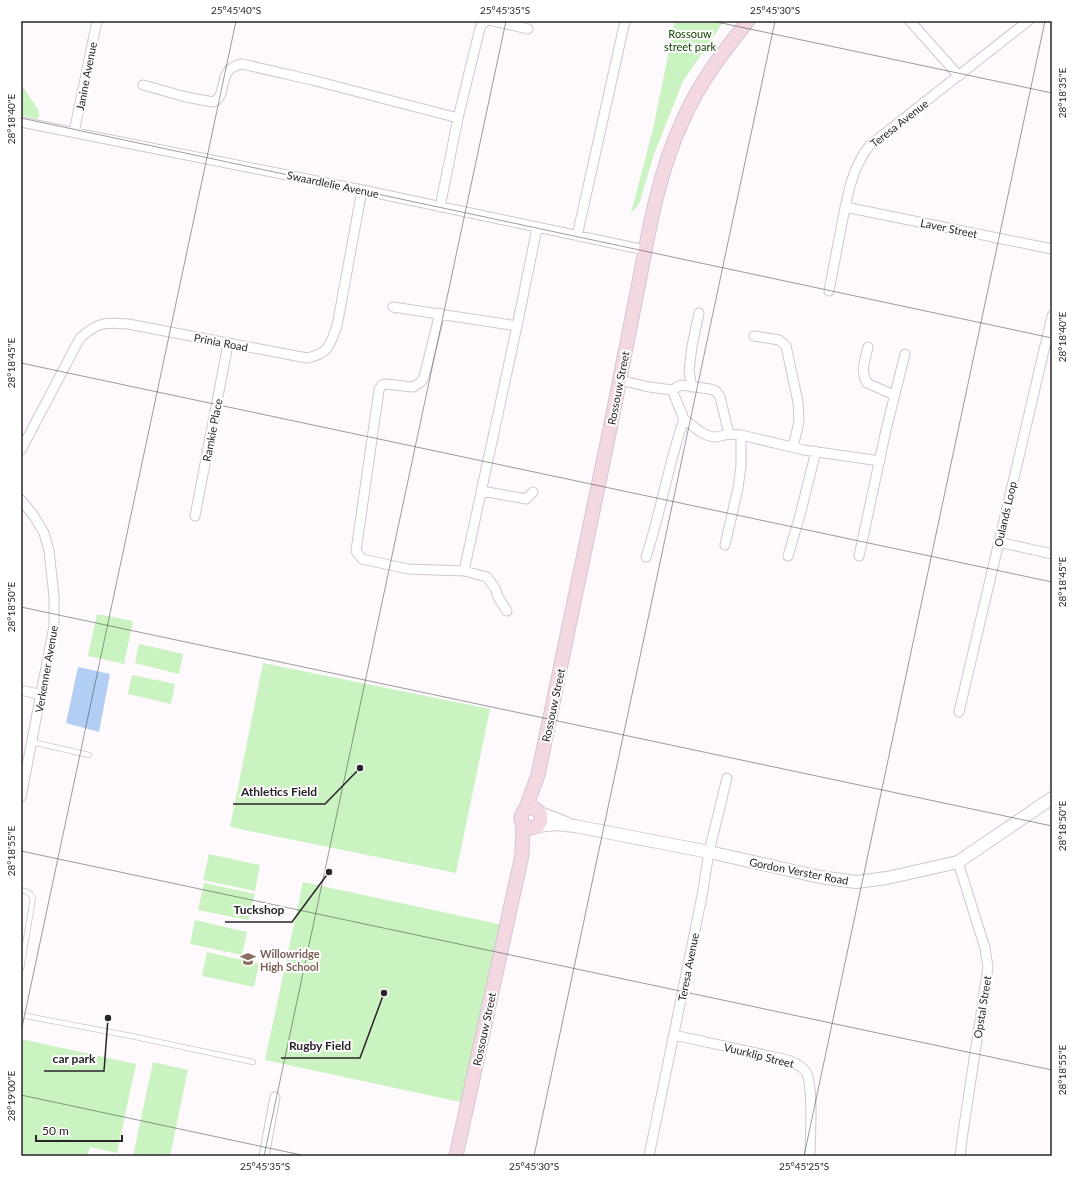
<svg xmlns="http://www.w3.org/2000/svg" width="1073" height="1177" viewBox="0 0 1073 1177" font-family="Lato,sans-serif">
	<rect width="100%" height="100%" fill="#fdf9fd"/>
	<!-- green -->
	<path fill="#caf3c1" d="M675 21H724L683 81 654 154 639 204 631 213 653 129Z
		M21 84 39 111 38 119 21 116Z
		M97 614 133 621 124 664 88 656Z
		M139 644 183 654 179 674 135 663Z
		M263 663 490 709 456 873 230 827Z
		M132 675 175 684 171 704 128 694Z
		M209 854 260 865 255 891 203 880Z
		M303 882 503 925 465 1103 265 1060Z
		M204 883 255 894 248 920 198 910Z
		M195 920 247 932 242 955 190 944Z
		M207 952 259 964 254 987 202 976Z
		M21 1039 136 1064 117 1153 90 1147 87 1156H21Z
		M153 1062 188 1070 170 1156H133Z"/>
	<!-- water -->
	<path fill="#b2cff3" d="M78 667 110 674 99 732 66 723Z"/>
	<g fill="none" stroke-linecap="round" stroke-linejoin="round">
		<!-- service casing -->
		<g stroke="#d4c4d5" stroke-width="6">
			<path id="service" d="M32 742 89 755
				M21 890C26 891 31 893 33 898L21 969
				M21 1015 131 1036 253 1062"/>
		</g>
		<!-- minor casing -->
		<g stroke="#d4c4d5" stroke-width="11">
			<path id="minor" d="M493 21 528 29
				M910 21 959 76
				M143 85 186 97 213 102C229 96 215 69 242 64L312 80 458 118
				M21 122 362 190 645 250
				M74 132 97 21
				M440 207 458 118 480 28 483 23 487 21
				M845 207 1052 249
				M577 236 625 21
				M829 291C833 270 837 249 841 228 847 199 851 168 870 145L1028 21
				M393 307 517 326
				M440 313 424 377 421 382 413 387 385 384 382 385 379 390 356 551 362 559 408 569 464 571 487 577 495 588 498 597 507 611
				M754 336 779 340 786 346 798 402 799 422 793 447
				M868 347C865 360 860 371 867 383L894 395
				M620 380 649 387 672 390 681 385 710 389 716 391 720 397 729 434 741 435 804 450 880 461
				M692 387 689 371 692 346 699 313
				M684 419C693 426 704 437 716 437 720 436 725 435 729 434
				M21 450 80 338C98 322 105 322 128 324L307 358C329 353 329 347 337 326L362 190
				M482 491 526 499 533 492
				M21 500 34 516 44 533 49 551 54 596V626L21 797
				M195 516 228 344
				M999 542 1052 554
				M725 545 738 488 741 466V435
				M788 556 800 515 816 451
				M859 556 886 430 905 354
				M646 557C661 512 668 465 684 419L672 390
				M464 571 517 326 537 228
				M21 690 42 695
				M959 712 1052 316
				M958 862 985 948 988 967 962 1139 960 1156
				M674 1035 788 1060C795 1063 802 1066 806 1072 814 1086 810 1138 810 1156
				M264 1156 275 1097
				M649 1156 702 896 709 852 727 778"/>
		</g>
		<!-- tertiary casing -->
		<g stroke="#d4c4d5" stroke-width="14">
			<path id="tertiary" d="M540 813 566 823
				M536 826 557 824 575 826 709 852 820 877 856 882 887 878 958 862 1052 798"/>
		</g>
		<!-- secondary casing -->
		<g stroke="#d4c4d5" stroke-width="15">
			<path id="secondary" d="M521 818a10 10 0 1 1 20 0a10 10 0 1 1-20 0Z
				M525 810 538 775C562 659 586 544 610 429 620 378 630 327 640 277 650 224 660 169 683 120 699 83 723 52 748 21
				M456 1156 522 855 523 823"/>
		</g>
		<!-- service -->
		<use href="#service" stroke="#fff" stroke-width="4.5"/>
		<!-- minor -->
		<use href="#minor" stroke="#fff" stroke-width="9"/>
		<!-- tertiary -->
		<use href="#tertiary" stroke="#fff" stroke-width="12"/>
		<!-- secondary -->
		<use href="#secondary" stroke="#f3d8e2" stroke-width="13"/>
	</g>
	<!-- ticks -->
	<path fill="none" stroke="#29232a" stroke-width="1" stroke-opacity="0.45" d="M712 21 1052 93M21 118 1052 338M21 363 1052 582M21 607 1052 826M21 851 1052 1070M21 1032 236 21M21 1095 306 1156M264 1156 506 21M534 1156 775 21M804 1156 1045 21"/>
	<!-- icons -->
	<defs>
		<g id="school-bare" transform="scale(1.2)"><path d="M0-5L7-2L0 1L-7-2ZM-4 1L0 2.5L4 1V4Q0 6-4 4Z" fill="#8d6e63" stroke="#fff" stroke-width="2.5" paint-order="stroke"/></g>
	</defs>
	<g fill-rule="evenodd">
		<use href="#school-bare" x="248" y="959"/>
	</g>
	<g text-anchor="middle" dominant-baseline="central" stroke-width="4" stroke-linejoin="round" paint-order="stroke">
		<!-- park labels -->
		<g font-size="11" fill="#114202" stroke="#fff">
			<text x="690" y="33">Rossouw<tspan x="690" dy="13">street park</tspan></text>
		</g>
		<!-- street labels -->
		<g font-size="11" fill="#29232a" stroke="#fff">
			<text transform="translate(86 76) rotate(-79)">Janine Avenue</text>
			<text transform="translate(899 123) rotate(-38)">Teresa Avenue</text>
			<text transform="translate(333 184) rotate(12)">Swaardlelie Avenue</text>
			<text transform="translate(949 228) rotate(12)">Laver Street</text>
			<text transform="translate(221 342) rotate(11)">Prinia Road</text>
			<text transform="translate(618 388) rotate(-79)">Rossouw Street</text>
			<text transform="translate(212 430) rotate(-79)">Ramkie Place</text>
			<text transform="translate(1005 514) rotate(-77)">Oulands Loop</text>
			<text transform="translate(46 669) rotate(-80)">Verkenner Avenue</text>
			<text transform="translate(553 705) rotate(-78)">Rossouw Street</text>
			<text transform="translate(799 871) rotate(11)">Gordon Verster Road</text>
			<text transform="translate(688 967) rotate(-79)">Teresa Avenue</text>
			<text transform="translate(982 1007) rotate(-81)">Opstal Street</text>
			<text transform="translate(484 1029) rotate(-78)">Rossouw Street</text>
			<text transform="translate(759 1055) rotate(14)">Vuurklip Street</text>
		</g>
		<!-- education labels -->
		<g font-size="11" font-weight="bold" fill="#785e54" stroke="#fff" text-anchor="start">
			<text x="260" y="953">Willowridge<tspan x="260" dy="13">High School</tspan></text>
		</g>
	</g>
	<!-- callouts -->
	<path fill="none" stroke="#29232a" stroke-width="1.5" d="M360 768L325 804H233M329 872L292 922H225M384 993L360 1058H281M108 1018L104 1071H44"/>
	<g fill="#29232a" stroke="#fff" stroke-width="1.5">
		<circle cx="360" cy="768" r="4"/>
		<circle cx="329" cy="872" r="4"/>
		<circle cx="384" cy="993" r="4"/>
		<circle cx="108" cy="1018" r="4"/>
	</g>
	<g font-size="12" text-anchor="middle" font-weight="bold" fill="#29232a" stroke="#fff" stroke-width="4" stroke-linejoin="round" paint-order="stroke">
		<text x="279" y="796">Athletics Field</text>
		<text x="259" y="914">Tuckshop</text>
		<text x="320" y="1050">Rugby Field</text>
		<text x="74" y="1063">car park</text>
	</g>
	<!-- border -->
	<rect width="1073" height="1177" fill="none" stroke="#ffffff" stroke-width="44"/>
	<!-- scale -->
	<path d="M36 1135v6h86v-6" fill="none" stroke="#29232a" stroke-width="2"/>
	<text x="42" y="1135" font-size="12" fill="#29232a" stroke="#ffffff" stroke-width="3" paint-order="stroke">50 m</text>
	<rect x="22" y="22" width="1029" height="1133" fill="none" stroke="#29232a" stroke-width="1.5"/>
	<g font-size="10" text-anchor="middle" fill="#29232a">
		<text x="236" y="14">25°45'40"S</text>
		<text x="505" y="14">25°45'35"S</text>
		<text x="775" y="14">25°45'30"S</text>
		<text transform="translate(1062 93) rotate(-90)" y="4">28°18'35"E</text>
		<text transform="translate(11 119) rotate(-90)" y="4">28°18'40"E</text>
		<text transform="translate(1062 337) rotate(-90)" y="4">28°18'40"E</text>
		<text transform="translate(11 363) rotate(-90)" y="4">28°18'45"E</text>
		<text transform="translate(1062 582) rotate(-90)" y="4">28°18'45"E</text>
		<text transform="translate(11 607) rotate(-90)" y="4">28°18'50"E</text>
		<text transform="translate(1062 826) rotate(-90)" y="4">28°18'50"E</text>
		<text transform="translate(11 851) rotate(-90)" y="4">28°18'55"E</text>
		<text transform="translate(1062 1070) rotate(-90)" y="4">28°18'55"E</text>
		<text transform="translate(11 1096) rotate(-90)" y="4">28°19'00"E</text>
		<text x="265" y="1170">25°45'35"S</text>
		<text x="534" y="1170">25°45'30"S</text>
		<text x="804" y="1170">25°45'25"S</text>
	</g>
</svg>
